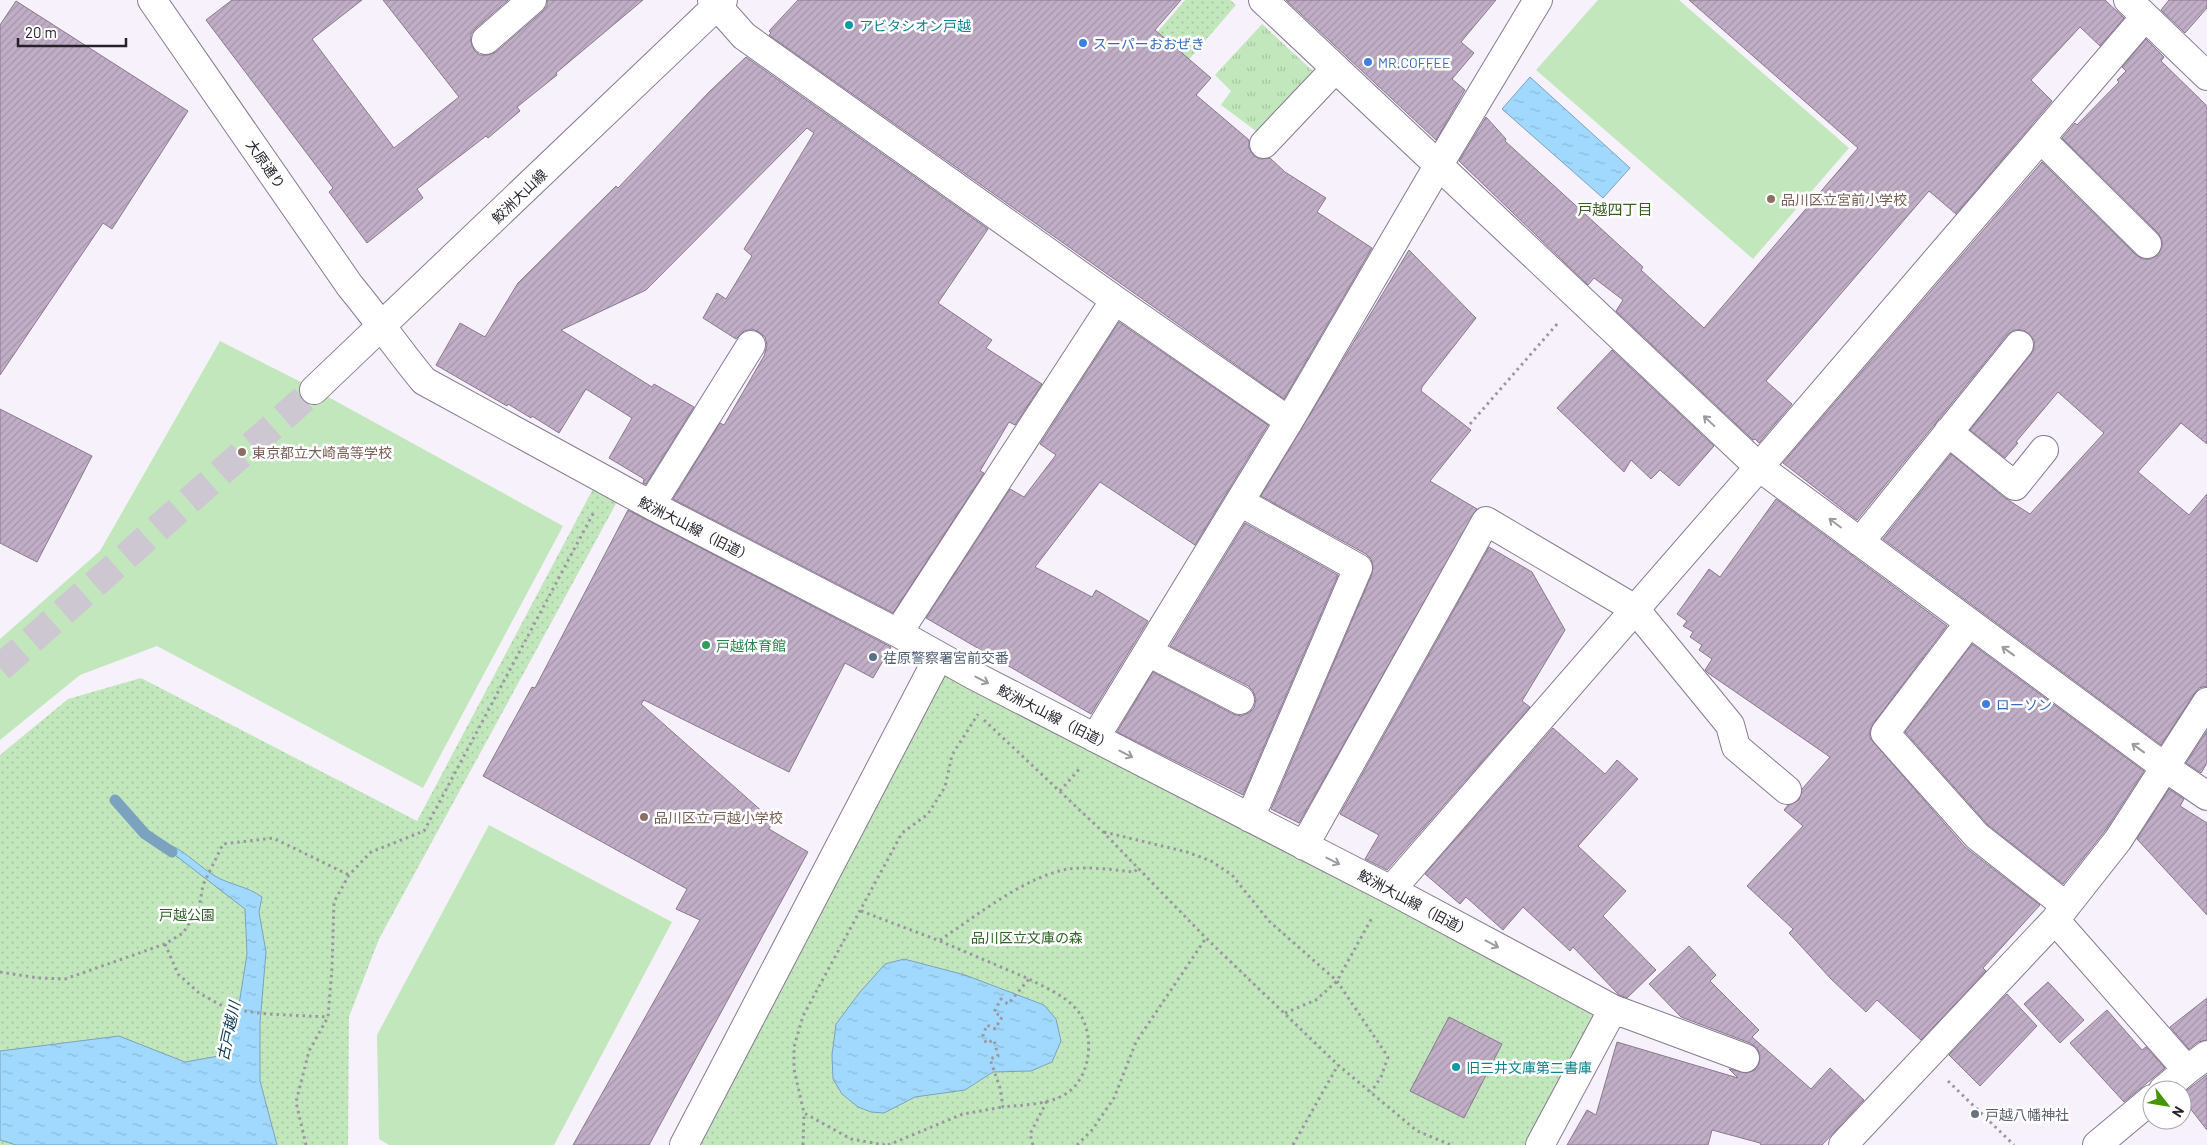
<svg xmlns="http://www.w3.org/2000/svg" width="2207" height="1145" viewBox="0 0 2207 1145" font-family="Barlow,'Noto Sans JP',sans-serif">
	<defs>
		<pattern id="grass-tufts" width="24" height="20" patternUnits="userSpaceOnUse" patternTransform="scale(1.25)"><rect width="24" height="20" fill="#c3e7bd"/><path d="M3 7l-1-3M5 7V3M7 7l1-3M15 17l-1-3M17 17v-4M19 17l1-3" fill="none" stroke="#a7c6a3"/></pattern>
		<pattern id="park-dots" width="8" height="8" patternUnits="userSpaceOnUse" patternTransform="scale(1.25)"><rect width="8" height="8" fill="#c3e7bd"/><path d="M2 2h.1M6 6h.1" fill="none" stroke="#a7c6a3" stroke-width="1.8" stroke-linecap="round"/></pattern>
		<pattern id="water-ripples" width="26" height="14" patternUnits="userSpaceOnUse" patternTransform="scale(1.25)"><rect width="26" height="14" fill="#a0d9fd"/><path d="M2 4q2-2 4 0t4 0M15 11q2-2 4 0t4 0" fill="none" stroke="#8abad9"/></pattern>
		<pattern id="building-hatch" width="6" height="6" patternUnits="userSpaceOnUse" patternTransform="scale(1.25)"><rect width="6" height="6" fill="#c0aec6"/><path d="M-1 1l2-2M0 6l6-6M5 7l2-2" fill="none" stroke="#a595aa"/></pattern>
	</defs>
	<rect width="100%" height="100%" fill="#f7f1fc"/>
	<!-- grass -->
	<path fill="url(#grass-tufts)" d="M1262 24 1314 72 1260 134 1221 105 1231 91 1215 75Z"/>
	<!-- park -->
	<path fill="url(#park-dots)" d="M1185 0H1230L1236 5 1129 129 1091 109Z
		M594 487 618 500 379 939 349 1017 348 1145H0V755L68 699 141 678 417 821Z
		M939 656 1613 1009 1540 1145H684Z"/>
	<!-- pitch -->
	<path fill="#c3e7bd" d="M1598 0H1679L1849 148 1753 259 1536 70Z
		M220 341 301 382 563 526 423 788 157 646 80 675 0 740V639L100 551Z
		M489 825 672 922 554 1145H389L379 1139 377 1035Z"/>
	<!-- water -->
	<path fill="url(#water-ripples)" stroke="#7ba2be" d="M1530 77 1630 168 1603 198 1502 109Z
		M158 842C181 845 195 864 215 876 230 885 247 886 262 897L259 912 266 952 260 1023V1081L277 1145H16L0 1140V1051L119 1036 185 1062 219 1056 235 1030 247 954 245 909Z
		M904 959 965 975 1044 1005 1056 1019 1061 1041 1052 1062 1031 1071 993 1072 965 1090 915 1097 884 1113 871 1112 858 1107 842 1094 833 1079 832 1055 836 1024 860 992 885 964Z"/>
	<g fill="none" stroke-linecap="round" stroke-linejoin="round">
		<!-- stream -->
		<path stroke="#7ba2be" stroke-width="11" d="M115 800 145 834 172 852"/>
	</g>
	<!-- building -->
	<path fill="url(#building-hatch)" stroke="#89798f" d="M232 0H362L312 39 394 148 459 97 383 0H508L476 28 471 34V42L474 50 480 55H488L496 52 542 12 547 6V0H643L556 73 557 75 517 107 520 111 488 138 486 136 417 189 423 198 367 243 329 192 333 188 206 20Z
		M798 0H1181L1155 30 1211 78 1196 95 1249 140V148L1254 156 1261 159 1270 158 1285 172 1326 198 1317 212 1372 248 1284 399 769 35 771 33 769 31Z
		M1286 0H1496L1461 42 1474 53 1452 79 1465 90 1436 140Z
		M1689 0H2105L2124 18 2100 46 2080 27 2031 80 2052 101 1956 214 1929 191 1766 381 1792 404 1759 443 1755 439 1753 440 1616 311 1623 300 1594 278 1588 285 1459 161 1486 117 1506 139 1505 141 1643 267 1641 270 1704 328 1858 148Z
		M2169 0H2207V8L2185 33 2161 10Z
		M16 1 188 111 112 229 103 223 0 375V25Z
		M2146 39 2164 57 2161 61 2207 106V444L2181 423 2138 472 2189 515 2207 494V686L2199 688 2194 694 2161 745 1883 539 1951 454 2005 498 2030 514 2104 433 2058 392 2016 442 2018 443 2005 458 1970 430 2031 354 2034 348V340L2028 333 2022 330H2014L2007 335 1857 520 1783 463 2042 162 2136 255 2143 259H2151L2158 255 2162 247V240L2158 233 2062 138 2075 123 2077 125 2119 82 2117 80 2126 71 2122 67Z
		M746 57 988 229 938 303 992 340 986 348 1042 384 1015 425 1009 422 980 471 984 473 893 613 673 499 720 423 724 425 764 356 767 345 765 337 759 332 752 329 744 331 736 339 703 318 717 293 726 299 752 256 744 249 814 133 807 128 646 290 561 330 652 387 654 384 694 407 646 484 643 483 644 479 609 458 632 418 586 389 559 433 532 416 531 418 508 404 507 406 436 365 460 323 485 337 518 283 616 186 618 188 709 92Z
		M1409 250 1476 318 1422 387 1421 391 1471 430 1430 481 1477 509 1299 823 1271 809 1372 574 1373 566 1371 559 1366 554 1261 496Z
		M1119 322 1268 425 1195 545 1100 482 1035 567 1092 597 1096 590 1148 621 1091 714 926 618 1010 489 1024 497 1056 455 1040 444Z
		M1612 350 1714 446 1679 486 1660 470 1651 479 1631 460 1624 472 1557 408Z
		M0 409 92 456 37 562 0 543Z
		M1776 499 1947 626 1873 724 1870 730V738L1965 847 2040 905 1983 968 1986 971 1921 1040 1877 1000 1866 1012 1831 979 1789 933 1793 929 1747 886 1803 826 1784 810 1788 805 1799 800 1802 789 1830 757 1708 673 1705 670 1712 659 1699 650 1702 645 1690 637 1693 632 1683 626 1687 621 1677 614 1709 569 1720 577Z
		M628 510 891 647 873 678 845 663 789 772 644 700 641 704 773 821 769 829 808 852 649 1145H573L700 920 676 909 687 889 483 776 532 687 535 688Z
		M1245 523 1338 575 1243 795 1117 732 1153 672 1233 714 1241 716 1249 713 1254 708 1256 699 1253 691 1248 686 1170 646Z
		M1489 547 1532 572 1565 630 1522 701 1530 707 1387 870 1365 859 1379 835 1340 814Z
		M1972 644 2144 771 2105 831 2063 884 1988 825 1905 732Z
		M1553 728 1605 774 1617 760 1638 779 1578 846 1626 891 1603 916 1656 970 1627 998 1619 995 1573 947 1570 951 1523 907 1503 930 1466 897 1460 904 1425 874Z
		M2207 731V763L2201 773 2186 763Z
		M2169 789 2184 799 2180 806 2207 823V915L2137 839Z
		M1689 946 1716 975 1710 981 1759 1030 1752 1037 1811 1089 1830 1068 1864 1100 1822 1145H1761L1760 1143 1712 1130 1708 1145H1567L1587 1110 1596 1115 1617 1042 1738 1078 1729 1069 1747 1073 1755 1070 1759 1064 1760 1055 1757 1048 1750 1043 1681 1017 1649 984Z
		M2048 982 2084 1020 2060 1043 2024 1004Z
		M2007 994 2037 1026 1980 1086 1949 1055Z
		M2207 998V1040L2198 1042 2189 1049 2170 1027Z
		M2107 1010 2142 1050 2146 1047 2165 1068 2124 1102 2070 1043Z
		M1449 1017 1502 1044 1464 1118 1410 1091Z
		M2207 1075V1130L2182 1098V1094Z"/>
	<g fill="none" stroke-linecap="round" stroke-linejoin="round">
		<!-- major-tunnel -->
		<path stroke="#cdc7d2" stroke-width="28" stroke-dasharray="28 14" stroke-linecap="butt" d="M0 668 314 390"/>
		<!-- minor casing -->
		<g stroke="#877a91" stroke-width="30">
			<path id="minor" d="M152 0 350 286C376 317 398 350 424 381L651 505 898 633 973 675 1391 890 1613 1009 1540 1145
				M712 0 744 36 1115 300 1289 421
				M1263 0 1759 467 2166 768 2207 796
				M2128 0 2207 76
				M486 40 532 0
				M2041 139 2147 244
				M1264 144 1335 69
				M1948 432 2015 486 2044 450
				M1240 502 1358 568 1250 818
				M651 505 751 345
				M1860 542 2019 345
				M1969 623 1885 733 1977 836 2066 906
				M898 633 1115 300
				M1148 652 1240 700
				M1095 738 1289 421 1438 166 1538 0
				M1304 846 1486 521 1635 609 1730 725 1736 747 1787 790
				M1391 890 1759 467 2145 17
				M2055 920 2187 1070 2207 1055
				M1613 1009 1745 1058
				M2163 1090 2187 1070
				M684 1145 939 656
				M1843 1145 2055 920 2118 840 2207 702
				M2097 1145 2152 1099"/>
		</g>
		<!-- major casing -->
		<g stroke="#877a91" stroke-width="30">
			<path id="major" d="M314 390 723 0"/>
		</g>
		<!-- path -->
		<path stroke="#9c96a1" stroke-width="3" stroke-dasharray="2.5 4" stroke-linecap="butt" d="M1470 424 1558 323
			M984 720 1103 832 1206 938 1338 1065 1417 1131 1451 1145
			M1060 791 1081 767
			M1104 832 1187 852 1211 861 1232 875 1269 921 1337 981 1388 1057 1381 1077 1371 1092
			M861 911 940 941 1029 979 1008 1004 1001 999 994 1012 1002 1017 995 1029 987 1025 983 1035 986 1043 994 1040 998 1056 990 1059 1000 1088 1003 1107C1021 1105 1042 1105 1060 1097 1090 1084 1096 1039 1080 1014 1069 997 1046 988 1029 979
			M940 940C978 915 1024 877 1068 869 1089 866 1113 870 1134 872L1139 868
			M165 944 178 974 199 993 228 1009 268 1014 328 1017
			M0 972 38 978 65 979 165 944 183 933 199 908 203 885 223 844 273 838 349 875
			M1285 1013 1316 1000 1337 981 1373 916
			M1948 1081 2014 1145
			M306 1145 296 1102 309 1051 328 1017 332 968 334 902 349 875 371 852 424 831 595 510
			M803 1145 804 1113
			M885 1145 851 1139 804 1113 794 1069V1047L803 1016 902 833 928 814 945 787 952 755 978 714
			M888 1145 963 1114 1003 1107
			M1033 1145 1030 1134 1047 1101
			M1077 1145 1092 1130 1114 1098 1136 1042 1206 938
			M1293 1145 1338 1065"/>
		<!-- minor -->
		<use href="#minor" stroke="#fff" stroke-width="28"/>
		<!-- major -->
		<use href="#major" stroke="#fff" stroke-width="28"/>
	</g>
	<!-- one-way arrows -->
	<defs><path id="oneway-shaft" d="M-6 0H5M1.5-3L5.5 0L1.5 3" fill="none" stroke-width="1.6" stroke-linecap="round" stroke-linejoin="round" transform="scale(1.25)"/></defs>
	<g stroke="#9d9ba0">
		<use href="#oneway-shaft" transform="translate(1709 421) rotate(-137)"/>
		<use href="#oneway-shaft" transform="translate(1835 523) rotate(-143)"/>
		<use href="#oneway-shaft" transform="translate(2008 651) rotate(-144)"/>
		<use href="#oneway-shaft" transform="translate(982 680) rotate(27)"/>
		<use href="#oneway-shaft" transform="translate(2138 748) rotate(-144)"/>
		<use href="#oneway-shaft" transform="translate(1126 754) rotate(27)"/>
		<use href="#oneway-shaft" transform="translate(1333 861) rotate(27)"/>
		<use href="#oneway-shaft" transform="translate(1492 944) rotate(28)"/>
	</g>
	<!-- markers -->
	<g fill="#0f9aa8" stroke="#fff" stroke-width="2">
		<circle cx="849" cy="25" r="5"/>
		<circle cx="1456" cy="1067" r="5"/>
	</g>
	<g fill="#3f7fe0" stroke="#fff" stroke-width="2">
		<circle cx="1083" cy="43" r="5"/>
		<circle cx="1368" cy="62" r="5"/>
		<circle cx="1986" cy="704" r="5"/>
	</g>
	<g fill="#8d6e63" stroke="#fff" stroke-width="2">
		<circle cx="1771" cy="199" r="5"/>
		<circle cx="242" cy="452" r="5"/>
		<circle cx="644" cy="817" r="5"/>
	</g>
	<circle fill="#2e9e5b" stroke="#fff" stroke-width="2" cx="706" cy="645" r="5"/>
	<circle fill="#5c6f8a" stroke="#fff" stroke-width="2" cx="873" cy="657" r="5"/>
	<circle fill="#6b7280" stroke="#fff" stroke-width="2" cx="1975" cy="1114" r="5"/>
	<g text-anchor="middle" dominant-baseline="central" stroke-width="5" stroke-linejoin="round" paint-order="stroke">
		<!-- culture labels -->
		<g font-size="14" fill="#0d838f" stroke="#fff" text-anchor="start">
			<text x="859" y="25">アビタシオン戸越</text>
			<text x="1466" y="1067">旧三井文庫第二書庫</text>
		</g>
		<!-- shop labels -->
		<g font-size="14" fill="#366cbe" stroke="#fff" text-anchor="start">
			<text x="1093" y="43">スーパーおおぜき</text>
			<text x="1378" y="62">MR.COFFEE</text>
			<text x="1996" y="704">ローソン</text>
		</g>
		<!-- street labels -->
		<g font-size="14" fill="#26212b" stroke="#fff">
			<text transform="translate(266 164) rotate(55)">大原通り</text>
			<text transform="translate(519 196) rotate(-44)">鮫洲大山線</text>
			<text transform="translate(696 529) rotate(27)">鮫洲大山線（旧道）</text>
			<text transform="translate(1055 717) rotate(27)">鮫洲大山線（旧道）</text>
			<text transform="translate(1415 903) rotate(28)">鮫洲大山線（旧道）</text>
		</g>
		<!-- education labels -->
		<g font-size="14" fill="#785e54" stroke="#fff" text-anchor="start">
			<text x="1781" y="199">品川区立宮前小学校</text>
			<text x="252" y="452">東京都立大崎高等学校</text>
			<text x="654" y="817">品川区立 戸越小学校</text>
		</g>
		<!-- leisure labels -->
		<g font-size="14" fill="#27864d" stroke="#fff" text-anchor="start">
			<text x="716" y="645">戸越体育館</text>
		</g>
		<!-- service labels -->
		<g font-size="14" fill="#4e5e75" stroke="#fff" text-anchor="start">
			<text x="883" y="657">荏原警察署宮前交番</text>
		</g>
		<!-- park labels -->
		<g font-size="14" fill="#2f6226" stroke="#fff">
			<text x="187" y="914">戸越公園</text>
			<text x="1027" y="937">品川区立文庫の森</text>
		</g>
		<!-- worship labels -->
		<g font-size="14" fill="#5b616d" stroke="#fff" text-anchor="start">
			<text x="1985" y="1114">戸越八幡神社</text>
		</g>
		<!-- neighbourhood labels -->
		<g font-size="15" fill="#365e22" stroke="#fff">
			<text x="1615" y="209">戸越四丁目</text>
		</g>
		<!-- water labels -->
		<g font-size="15" font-style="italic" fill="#093950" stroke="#fff">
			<text transform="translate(228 1031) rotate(-78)">古戸越川</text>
		</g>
	</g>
	<!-- north arrow -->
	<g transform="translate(2167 1105) rotate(121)"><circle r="24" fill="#ffffff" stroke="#a8a6aa"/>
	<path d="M0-4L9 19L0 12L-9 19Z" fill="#459600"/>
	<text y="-8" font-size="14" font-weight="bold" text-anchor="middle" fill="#26212b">N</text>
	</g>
	<!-- scale -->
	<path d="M18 38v8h108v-8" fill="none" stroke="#26212b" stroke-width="2.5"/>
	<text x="25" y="38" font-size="15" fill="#26212b" stroke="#ffffff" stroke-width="4" paint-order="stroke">20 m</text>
</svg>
